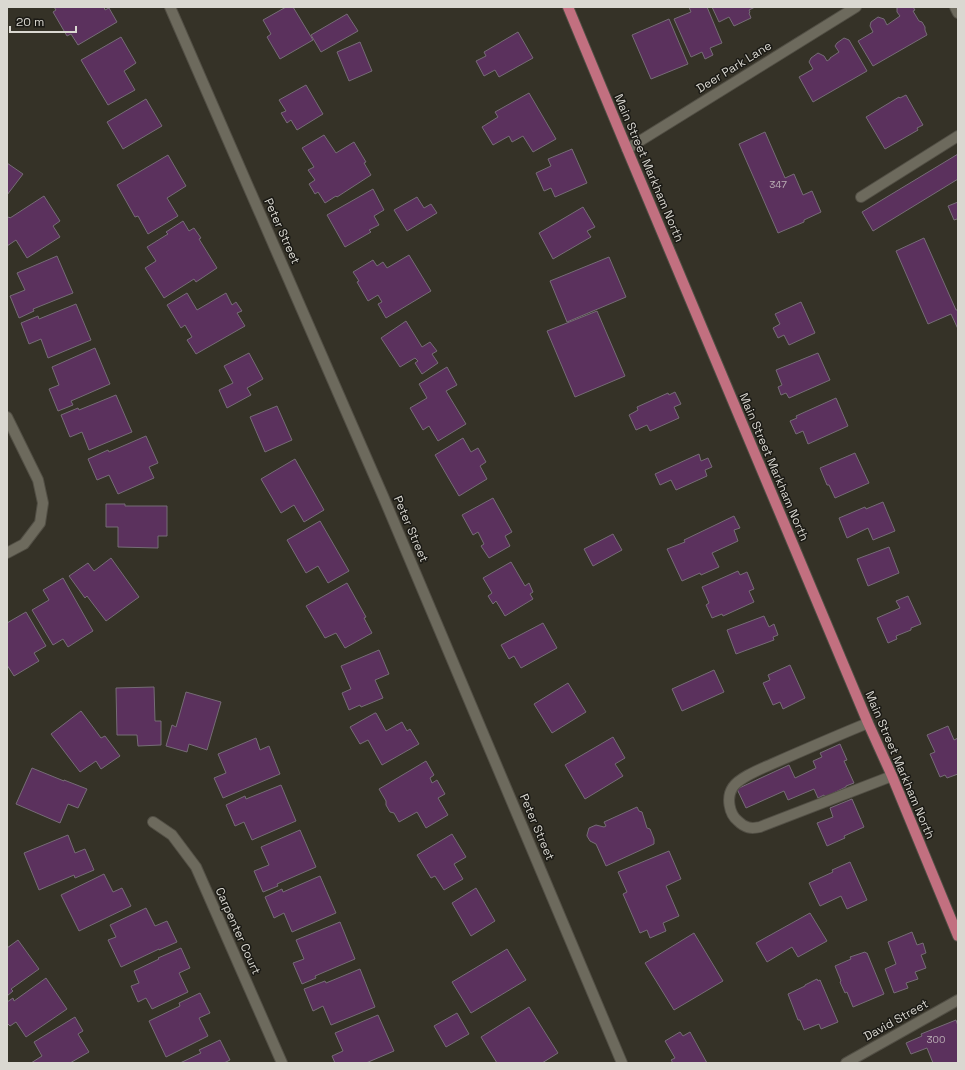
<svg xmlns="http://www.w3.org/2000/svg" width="965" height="1070" viewBox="0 0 965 1070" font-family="'Space Grotesk',sans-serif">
	<rect width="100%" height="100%" fill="#353227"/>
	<!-- building -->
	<path fill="#5b315d" stroke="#766c76" d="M54 7H104L105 10 109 8 117 22 78 45 71 34 67 36 53 12 56 10Z
		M286 7H293L313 40 280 59 267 37 271 34 263 20Z
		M689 7H707L722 43 710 48 713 55 705 59 702 52 691 57 674 19 691 12Z
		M712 7H755L749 10 750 12 749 13 751 18 734 26 729 17 719 22Z
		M897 7H913L915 10 913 11 919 21 922 22 925 27V30L927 35 873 66 858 41 873 32 870 26 871 22 878 17 884 19 887 25 900 16 897 12Z
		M347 14 358 31 321 52 311 35Z
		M669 19 688 64 651 79 632 35Z
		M518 32 533 58 499 77 495 70 484 76 476 61 486 56 484 52Z
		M121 37 136 63 124 71 135 90 108 105 81 60Z
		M844 38 849 40 867 71 813 102 799 77 813 69 809 62 811 58 818 53 824 56 827 61 830 59V58L839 52 835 46 837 43Z
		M360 42 372 71 349 81 337 52Z
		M306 85 323 114 297 130 291 120 287 123 281 113 286 111 279 100Z
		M529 93 556 139 533 152 523 136 512 142 509 136 493 145 482 127 498 117 495 112Z
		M906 95 923 125 917 128 918 130 885 149 866 117 899 97 900 98Z
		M146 99 162 126 123 149 107 122Z
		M765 132 785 178 794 174 803 195 812 191 821 212 804 220V222L778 233 739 144Z
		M324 135 336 153 354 142 366 162 364 163 371 175 337 197 336 196 325 203 318 192 315 194 309 184 315 180 308 170 314 167 302 148Z
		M572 149 587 183 555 197 551 188 544 191 536 173 551 166 548 159Z
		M958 154V179L873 231 862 212Z
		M168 155 186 186 167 198 178 216 148 234 138 216 135 217 117 185Z
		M7 163 23 174 7 195Z
		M373 189 384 210 374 216 379 225 369 230 371 232 345 247 327 215Z
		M44 196 60 221 53 226 60 237 27 258 16 240 7 246V218L9 217 10 218Z
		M417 197 424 208 431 204 437 213 407 231 394 210Z
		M958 202V221L957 219 954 220 948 206Z
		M583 207 595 227 587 231 591 237 553 259 539 233Z
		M183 221 189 231 194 228 201 238 199 239 217 268 196 282 194 279 164 298 145 268 156 261 147 247 168 234 166 232Z
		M924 238 956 310H958V329L951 314 928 324 896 251Z
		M409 255 431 291 386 318 378 304 382 302 378 295 368 301 357 282 359 281 353 272 373 260 377 266 383 262 387 268Z
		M57 256 73 293 33 309 34 311 19 318 10 296 25 290 17 273Z
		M609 257 626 297 567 322 550 281Z
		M187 293 197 310 226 293 232 305 236 302 242 311 237 313 245 326 196 354 187 340 192 337 185 325 181 328 167 305Z
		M801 302 815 333 789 345 784 335 778 338 773 328 780 324 775 314Z
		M76 304 91 340 48 358 41 339 29 344 21 323 38 316 39 319Z
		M597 311 625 376 575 397 547 331Z
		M406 321 422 347 430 342 437 351 432 354 438 363 422 374 415 363 418 361 415 358 400 367 381 338Z
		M95 348 110 384 71 401 73 405 58 411 49 389 59 385 52 367Z
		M249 353 263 379 247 388 251 395 227 408 219 390 233 383 224 366Z
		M818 353 830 380 789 398 786 393 781 395 778 387 782 385 776 370Z
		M447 367 457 385 446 391 466 424 438 441 429 426 423 430 410 408 427 398 419 384Z
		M675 392 681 404 674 407 679 418 650 431 647 425 636 430 629 415 638 410 637 407 668 393 669 395Z
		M116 395 132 432 89 450 82 432 70 437 61 415 78 408 79 410Z
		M836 398 848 426 808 444 803 431 796 434 790 421 797 418 796 416Z
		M277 406 292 440 265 452 250 417Z
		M146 436 158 463 149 467 154 478 118 494 109 475 97 480 88 459 108 450 109 452Z
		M463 438 471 452 478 448 486 462 480 466 487 479 459 496 435 455Z
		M855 453 869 483 835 498 829 485H827L820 468Z
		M699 454 701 461 708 458 712 467 705 470 707 476 676 490 671 480 660 485 655 474Z
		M295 459 324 510 304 522 294 505 281 513 261 479Z
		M493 498 512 532 505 536 510 546 489 558 481 546 484 544 478 532 473 535 462 515Z
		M883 502 895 531 873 540 868 528 847 538 839 518 865 507 866 509Z
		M106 504H125V506H167V536H158V548L118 547V527H106Z
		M734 516 740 528 734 530 738 541 712 553 719 567 701 575 700 573 682 581 667 549 685 542 684 540Z
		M320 521 349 571 328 583 318 566 306 573 287 540Z
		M613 534 622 550 593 566 584 549Z
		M889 547 899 573 868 586 857 559Z
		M111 558 139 597 106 621 87 596 85 598 69 576 88 563 94 571Z
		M511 562 525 586 529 583 533 592 530 594 533 599 505 616 496 601 493 604 488 596 492 593 483 578Z
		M738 571 740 575 747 572 754 589 749 591 754 602 723 616 722 614 712 618 706 605 709 603 702 587Z
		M63 578 93 631 68 647 63 639 53 645 32 610 49 600 43 590Z
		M347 583 366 617 364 618 372 633 345 648 336 633 325 638 306 606Z
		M908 596 921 624 911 628V630L896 636 897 639 888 643 877 618 900 608 896 601Z
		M26 612 46 646 34 653 39 661 14 676 7 665V623Z
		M764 616 769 627 774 624 778 635 773 637 774 640 736 654 727 630Z
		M543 623 557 648 521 668 514 656 509 659 501 645Z
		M379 650 389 674 375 680 383 698 361 707 360 705 349 710 342 693 351 689 341 666Z
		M790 665 805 698 783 709 780 702 773 705 763 683 770 680 768 675Z
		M714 670 724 692 682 711 672 689Z
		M568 683 586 712 552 733 534 704Z
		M154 687 155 721H161V745L138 746 137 735H117L116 688Z
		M186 692 221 702 207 750 189 744 187 752 166 746 172 725 176 727Z
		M81 711 101 738 105 736 120 756 101 769 96 761 80 772 51 734Z
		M375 713H376L386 731 402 722 407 731 410 729 419 744 382 765 368 740 360 744 350 727Z
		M948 726 954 740 958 738V774L947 778 945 775 940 777 930 754 935 752 927 735Z
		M613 737 625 758 615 764 623 776 585 799 565 765Z
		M256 738 260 750 269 746 280 774 223 798 214 778 226 773 218 754Z
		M840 744 847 760 844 761 854 783 846 786V787L825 797 824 795 818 798 814 789 788 800 784 791 746 808 737 789 789 765 795 778 816 768 813 761 822 757 820 753Z
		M426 761 434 775 430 778 432 783 437 780 445 794 438 798 448 815 426 828 417 812 399 822 394 813 390 812 386 805V801L379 789Z
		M32 768 64 781V780L87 789 78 808 68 804 60 823 16 804Z
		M281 785 296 821 252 840 244 822 235 826 226 805 245 796 246 799Z
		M852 799 864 827 844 836 845 838 827 846 817 823 833 817 830 808Z
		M637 807 639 811 642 812 647 828 650 829 654 839V844L606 866 596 844 590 841 587 836V835L589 828 596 825 604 827 606 826 604 822Z
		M300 830 316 867 277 884 278 886 263 892 254 871 269 865 261 847Z
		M452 834 466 857 454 864 463 879 444 890 435 876 431 878 417 855Z
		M68 835 75 853 85 849 94 870 75 878 74 875 39 890 24 853Z
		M669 851 681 879 666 886 679 916 663 923 666 931 650 938 647 930 640 933 623 894 627 892 618 872Z
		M850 862 867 900 847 909 841 896 820 906 809 883 833 872 832 870Z
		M104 874 113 892 122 888 131 906 79 931 61 895Z
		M320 876 336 913 292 932 284 913 274 918 265 897 282 889 283 892Z
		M476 888 495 921 471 936 452 903Z
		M146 908 155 926 167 921 177 942 159 950V949L121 967 108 940 116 937 110 925Z
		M810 913 827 941 798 957 792 947 767 962 756 943Z
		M340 922 355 959 315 976 316 978 302 984 293 963 304 959 296 940Z
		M912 932 917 945 923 943 926 953 921 955 926 968 915 972 918 979 906 983 908 988 894 993 885 969 896 964 888 942Z
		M694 933 723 981 674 1010 645 963Z
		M18 940 39 969 11 989 13 991 7 996V948Z
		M181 948 190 968 179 973 188 992 152 1009 146 998 138 1002 131 986 139 983 134 971 159 959 158 958Z
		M507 949 526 980 471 1013 452 982Z
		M865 952 866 953H867L884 994 853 1007 847 992 845 993 840 982 841 981 835 966 851 959 850 957Z
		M360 969 375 1007 331 1025 323 1006 313 1011 304 989 325 981 326 983Z
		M46 978 67 1009 26 1037 16 1022 10 1026 7 1023V1002L13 998 14 1001Z
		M817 979 818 981 820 980 838 1022 821 1029 819 1024 804 1030 800 1020H798L788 994 805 986V985Z
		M200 993 210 1013 199 1018 208 1036 166 1057 149 1021 180 1006 179 1003Z
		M529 1007 558 1053 542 1063H497L481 1037Z
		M457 1013 469 1034 446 1047 434 1026Z
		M378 1015 394 1051 366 1063H335L332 1056 343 1051 335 1033Z
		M75 1017 83 1031 78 1034 89 1052 70 1063H31L42 1056 34 1042Z
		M956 1020 958 1026V1063H933L927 1048 911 1054 906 1043 922 1036 921 1034Z
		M680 1032 683 1036 690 1032 707 1063H673L671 1060 675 1058 665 1041Z
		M220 1040 230 1060 224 1063H180L201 1053 199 1050Z"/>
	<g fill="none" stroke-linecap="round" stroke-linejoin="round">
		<!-- service casing -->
		<g stroke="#524f45" stroke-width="12">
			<path id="service" d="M861 197 958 136
				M868 723C836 736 804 750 772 764 761 769 740 777 733 787 726 797 729 814 738 821 745 828 751 829 760 827L892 776"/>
		</g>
		<!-- minor casing -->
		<g stroke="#524f45" stroke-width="12">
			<path id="minor" d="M170 7 383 496 622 1063
				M955 7 958 13
				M627 149 856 7
				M7 417 38 480 43 503 40 523 24 544 7 553
				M153 822 172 835 196 867 282 1063
				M846 1063 958 1000"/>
		</g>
		<!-- primary casing -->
		<g stroke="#524f45" stroke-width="12">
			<path id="primary" d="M568 7 627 149 868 723 892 776 958 936"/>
		</g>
		<!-- service -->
		<use href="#service" stroke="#6d6a5d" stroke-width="10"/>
		<!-- minor -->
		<use href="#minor" stroke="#6d6a5d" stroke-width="10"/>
		<!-- primary -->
		<use href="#primary" stroke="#c27080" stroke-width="10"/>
	</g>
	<g text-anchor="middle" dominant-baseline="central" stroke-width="3" stroke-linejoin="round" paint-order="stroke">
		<!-- number labels -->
		<g font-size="10" fill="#baaeb4">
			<text x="778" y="184">347</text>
			<text x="936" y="1039">300</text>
		</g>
		<!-- street labels -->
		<g font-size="12" fill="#dad8d1" stroke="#1b1a15">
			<text transform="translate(734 67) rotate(-32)">Deer Park Lane</text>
			<text transform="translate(649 168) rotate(67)">Main Street Markham North</text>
			<text transform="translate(282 231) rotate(66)">Peter Street</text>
			<text transform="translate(774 467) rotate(67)">Main Street Markham North</text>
			<text transform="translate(411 529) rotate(67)">Peter Street</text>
			<text transform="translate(900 765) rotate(67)">Main Street Markham North</text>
			<text transform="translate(537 827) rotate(67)">Peter Street</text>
			<text transform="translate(238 931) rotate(66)">Carpenter Court</text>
			<text transform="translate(896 1020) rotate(-29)">David Street</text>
		</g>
	</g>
	<!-- border -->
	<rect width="965" height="1070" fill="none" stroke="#dad8d1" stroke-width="16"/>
	<!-- scale -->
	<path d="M10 26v6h66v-6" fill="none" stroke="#dad8d1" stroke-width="2"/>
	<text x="16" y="26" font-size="12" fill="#dad8d1" stroke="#1b1a15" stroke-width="3" paint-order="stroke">20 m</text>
</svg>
